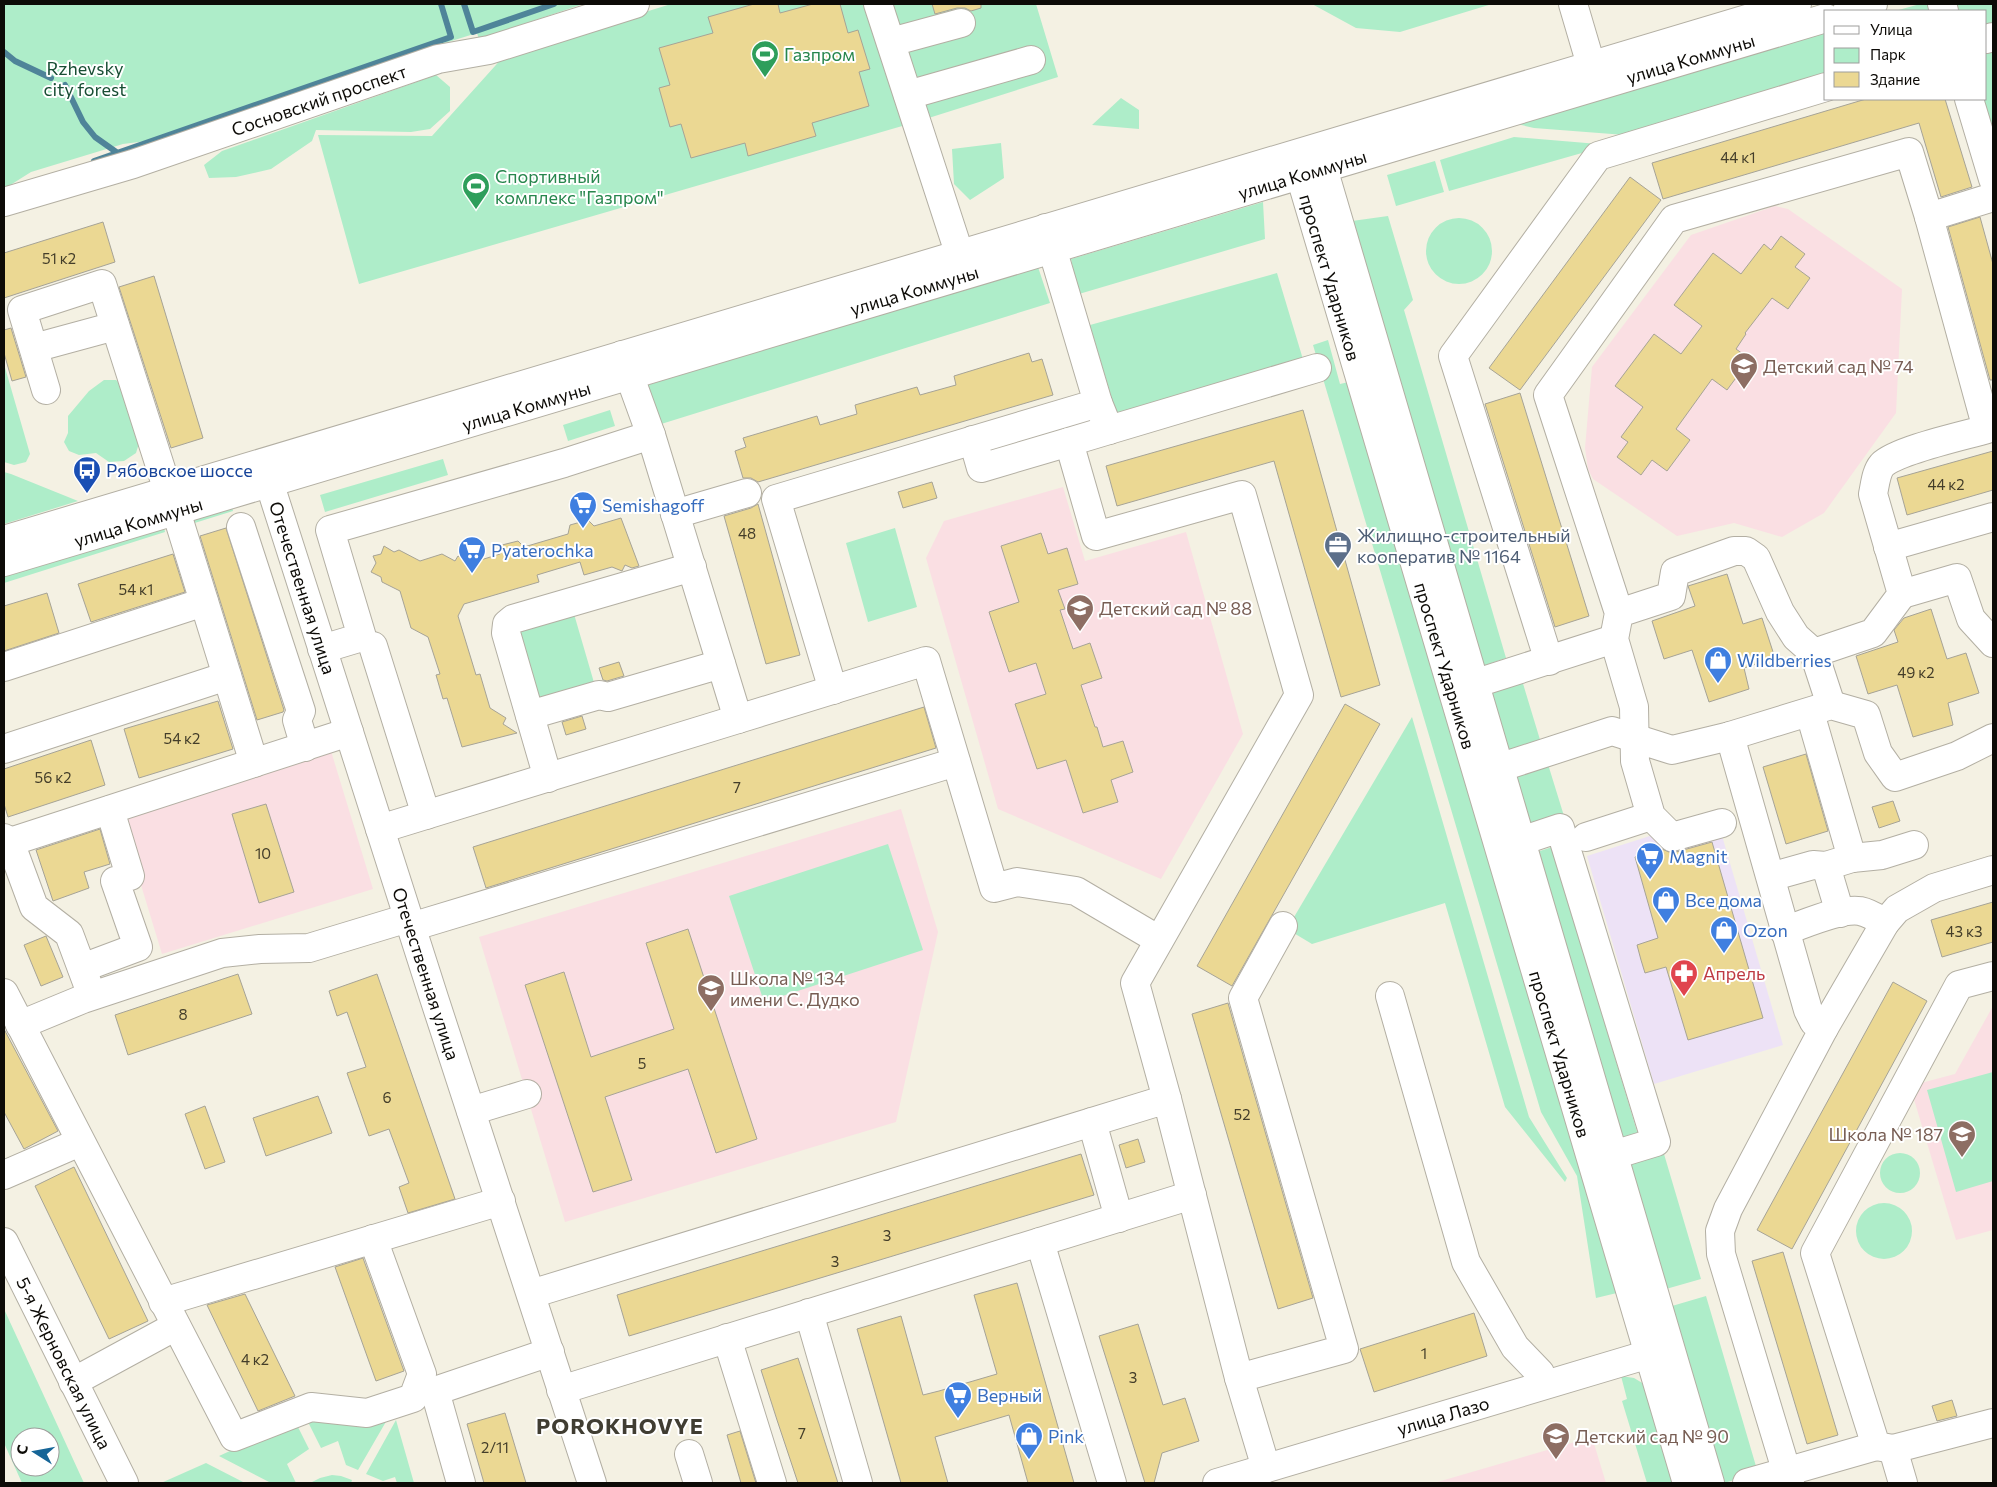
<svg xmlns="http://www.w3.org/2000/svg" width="1997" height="1487" viewBox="0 0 1997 1487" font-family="Commissioner,sans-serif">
	<rect width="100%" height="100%" fill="#f4f1e3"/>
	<!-- commercial -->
	<path fill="#ede2f6" d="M1716 815 1783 1045 1654 1084 1587 856Z"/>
	<!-- education -->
	<path fill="#fadfe3" d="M1775 206 1788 209 1902 289 1896 413 1824 513 1782 537 1734 523 1677 536 1593 479 1588 469 1585 448 1592 367 1691 235Z
		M1063 487 1085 561 1186 532 1243 734 1161 879 998 809 926 558 944 521Z
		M331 751 373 889 162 954 120 816Z
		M901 809 938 932 896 1122 565 1222 479 937Z
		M1993 1006V1230L1956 1240 1910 1086 1955 1074Z
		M1592 1437 1606 1483H1434Z"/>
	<!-- green -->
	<path fill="#aeedc9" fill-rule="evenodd" d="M4 4H583L479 39 477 33 445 43 420 62 193 135 123 144 31 172 4 189Z
		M671 4H1036L1058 77 916 122 359 284 318 135 432 136 504 56Z
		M1312 4H1492L1400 32 1356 28Z
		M1920 4H1934L1936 11H1895Z
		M1953 4H1993V29L1986 32V11H1955Z
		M1826 32V79L1638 136 1534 128 1517 124Z
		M1993 44V144L1980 99H1986V46Z
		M436 75 450 87V111L430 129 411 132 316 130 312 141 271 169 236 177 209 178 204 165 222 151Z
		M1121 98 1139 110V129L1092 125Z
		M1514 137 1610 145 1449 191 1440 160Z
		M1001 143 1004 178 970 200 954 184 952 149Z
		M1435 161 1444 192 1396 206 1387 175Z
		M1263 202 1265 239 1079 294 1071 259Z
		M1388 216 1413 300 1404 310 1506 658 1483 666 1352 221Z
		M1426 251a33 33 0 1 1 66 0a33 33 0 1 1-66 0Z
		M1038 267 1050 303 658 425 644 386Z
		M1277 273 1305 366 1120 426 1090 325Z
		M1328 340 1340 384 1353 381 1621 1292 1596 1298 1577 1176 1541 1112 1313 345Z
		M4 364 30 454 26 462 14 465 4 462Z
		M104 380H116L127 389 140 440 136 453 124 461 109 462 96 453 79 455 69 451 64 442 68 433V416L89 391Z
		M610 410 615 426 568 441 563 425Z
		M443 459 448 475 325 512 320 495Z
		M4 472 11 474 78 501 4 524Z
		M231 502 233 511 185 526 183 517Z
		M163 523 165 532 4 583V573Z
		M895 528 917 607 868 622 846 543Z
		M574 614 595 686 539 702 519 631Z
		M1521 677 1541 743 1509 753 1489 687Z
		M1412 717 1529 1117 1567 1178 1565 1182 1505 1107 1445 903 1312 944 1287 929Z
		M1547 761 1564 816 1529 825 1514 773Z
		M888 844 923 950 764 1002 729 896Z
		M1552 847 1638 1135 1623 1139 1537 852Z
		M1993 1072V1181L1956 1192 1927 1090Z
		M1880 1173a20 20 0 1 1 40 0a20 20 0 1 1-40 0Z
		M1664 1154 1701 1279 1666 1289 1629 1164Z
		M1856 1231a28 28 0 1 1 56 0a28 28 0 1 1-56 0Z
		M1706 1296 1758 1473 1724 1483 1672 1306Z
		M4 1309 84 1483H22L4 1443ZM20 1437H50V1467H20Z
		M1621 1376 1634 1378 1644 1384 1677 1483H1647L1622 1401 1627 1399Z
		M391 1413 358 1470 346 1465 338 1441 321 1448 304 1414Z
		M396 1420 414 1483H397L395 1477 383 1481 366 1474Z
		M295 1421 309 1449 287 1464 296 1483H271L219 1456Z
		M206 1463 245 1483H161Z
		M332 1475 341 1476 352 1480 351 1483H310L320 1478Z"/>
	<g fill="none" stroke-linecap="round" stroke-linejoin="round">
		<!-- stream -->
		<path stroke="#4f8499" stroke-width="6" d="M464 4 473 32 554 4
			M4 52 15 61 51 78
			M65 85 83 122 95 137 119 154
			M94 161 451 37 441 4"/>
	</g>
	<!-- building -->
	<path fill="#ebd893" stroke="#a6a396" d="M754 4H778L780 13 813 4H840L848 33 858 30 870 69 859 72 869 106 812 123 816 136 748 156 745 143 691 158 681 124 670 127 659 88 670 85 659 48 713 33 708 17Z
		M932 4H981V8L971 11 965 8H957L935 14Z
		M1866 99H1945L1972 187 1941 197 1919 123 1663 199 1652 163Z
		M1630 177 1661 200 1520 390 1489 368Z
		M1980 217 1993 264V380H1990L1948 227Z
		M103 222 115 262 4 298V253Z
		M1781 236 1805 254 1795 267 1810 278 1788 309 1772 298 1745 333 1746 334 1736 349 1750 359 1727 390 1712 379 1676 429 1690 440 1667 471 1652 460 1641 475 1617 457 1628 442 1621 437 1643 407 1615 386 1654 334 1681 354 1702 326 1674 305 1713 253 1741 274 1764 244 1771 250Z
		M154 276 203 438 171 448 119 287Z
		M11 328 26 377 12 381 4 353V330Z
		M1029 353 1032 362 1042 359 1053 395 758 482 751 478H743L735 451 746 447 743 438 817 416 820 425 857 414 855 405 917 387 920 395 956 385 954 376Z
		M1520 393 1589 616 1555 627 1485 404Z
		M1303 410 1380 685 1341 697 1274 461 1117 506 1106 466Z
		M1993 451V490L1907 515 1897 478Z
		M932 482 937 498 903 508 898 492Z
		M758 504 800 655 766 664 724 516 751 508Z
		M621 518 639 566 632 568 625 565 622 571 612 567 584 575 580 562 537 575 539 582 464 604 458 616 476 675 480 674 490 708 506 718 503 724 517 733 462 747 447 698 443 699 436 675 440 674 428 637 411 628 400 591 382 582 381 577 371 572 376 563 373 556 381 554 384 546 394 552 399 550 420 561 442 554 455 561 458 556 471 563 500 554 502 545 518 541 524 547 568 534 570 525 588 520 594 526Z
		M226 528 284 710 283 712 257 720 200 536Z
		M1041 533 1048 554 1067 548 1078 584 1058 590 1065 609 1060 610 1073 649 1090 643 1102 678 1081 685 1095 727H1097L1103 747 1123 741 1133 772 1111 780 1118 802 1083 813 1066 760 1037 769 1015 704 1046 694 1036 663 1009 672 989 612 1019 602 1001 546Z
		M173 554 185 592 91 622 78 584Z
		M1727 574 1743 624 1762 618 1775 658 1744 668 1749 689 1709 702 1692 650 1664 659 1652 621 1695 606 1688 586Z
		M47 593 59 633 4 651V606Z
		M1931 609 1947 659 1966 653 1979 693 1948 703 1953 725 1913 737 1897 685 1868 694 1856 656 1898 642 1894 630 1904 618Z
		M619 662 624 676 607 681 603 680 599 668Z
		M218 701 233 749 139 778 124 729Z
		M1345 704 1380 724 1232 986 1197 966Z
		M924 707 936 748 486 888 473 847Z
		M582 716 586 729 566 735 562 722Z
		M91 740 105 785 8 817 4 804V769Z
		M1806 754 1828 831 1786 844 1763 767Z
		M1893 801 1900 821 1879 828 1872 807Z
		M266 804 294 892 259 903 232 814Z
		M100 829 110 864 84 872 89 888 53 901 36 850Z
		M1712 842 1763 1018 1688 1040 1666 967 1645 973 1641 960 1637 945 1658 938 1635 857 1662 849 1669 852H1676Z
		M1993 902V942L1942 957 1931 920Z
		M688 929 757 1139 716 1153 688 1069 605 1097 632 1180 593 1192 525 985 564 972 591 1057 674 1029 646 943Z
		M46 936 63 977 41 986 24 945Z
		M238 974 252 1014 128 1055 115 1015Z
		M377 974 455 1199 408 1213 399 1187 409 1183 389 1129 369 1136 347 1073 366 1067 347 1012 337 1016 329 991Z
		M1893 982 1927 1001 1792 1249 1757 1230Z
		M1228 1003 1313 1298 1278 1309 1192 1014Z
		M4 1029 58 1131 24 1149 4 1112Z
		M318 1096 332 1133 266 1156 253 1118Z
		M205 1106 225 1162 205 1169 185 1114Z
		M1138 1139 1145 1162 1126 1168 1119 1145Z
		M1081 1154 1094 1195 629 1336 617 1295Z
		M74 1167 148 1321 109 1339 35 1186Z
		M1783 1252 1838 1435 1807 1444 1752 1261Z
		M363 1258 404 1371 376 1381 335 1267Z
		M1017 1283 1074 1483H1028L1009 1415 935 1437 948 1483H901L857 1329 901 1316 923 1395 939 1391 997 1374 974 1295Z
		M245 1294 295 1396 258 1411 207 1305Z
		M1474 1313 1487 1356 1374 1392 1360 1349Z
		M1138 1324 1163 1405 1185 1398 1199 1441 1162 1453 1154 1483H1145L1099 1336Z
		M798 1358 838 1483H798L777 1420 761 1370Z
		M1952 1400 1957 1416 1937 1421 1932 1406Z
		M505 1413 526 1483H484L467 1424Z
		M740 1431 756 1483H741L727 1435Z"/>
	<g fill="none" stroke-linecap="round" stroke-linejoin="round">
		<!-- minor casing -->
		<g stroke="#b3afa3" stroke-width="30">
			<g id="minor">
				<path d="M878 4 966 274"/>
				<path d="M1573 4 1591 65"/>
				<path d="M1942 4 1944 11"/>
				<path d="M1986 39 1993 37"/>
				<path d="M891 42 961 23"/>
				<path d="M908 95 1031 60"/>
				<path d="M1969 99 1993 179"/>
				<path d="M1305 152 1323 168 1710 1483"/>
				<path id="s1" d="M1304 153 1300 175 1687 1483"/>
				<path id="s2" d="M4 202 133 164 438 59 489 50 635 4"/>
				<path d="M1929 217 1993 197"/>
				<path d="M34 348 115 326"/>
				<path d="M622 355 651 435 738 719 926 661 994 888 1017 882 1076 891 1159 940"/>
				<path d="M46 390 22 310 102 284 168 491"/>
				<path d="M1098 403 1109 430 1069 442 1096 536 1242 495 1299 695 1135 983 1167 1099"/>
				<path d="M1109 430 1317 368"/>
				<path d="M973 440 981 468 1069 442"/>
				<path id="s3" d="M263 463 434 998 592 1483"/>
				<path d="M176 511 254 763"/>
				<path d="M675 514 747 493"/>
				<path d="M241 527 301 711 297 720 305 747"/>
				<path d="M1888 547 1993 517"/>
				<path d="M1902 594 1957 578 1971 619 1993 643"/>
				<path d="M1619 613 1671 596 1675 572 1734 551H1746L1756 558 1780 612 1796 637 1814 653 1873 633 1902 594 1873 494C1875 485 1876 472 1882 465 1897 450 1963 436 1987 429L1929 217 1909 152 1674 219 1548 395 1619 613 1614 639 1634 707 1635 761 1651 816 1672 837 1722 823"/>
				<path d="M373 646 426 815"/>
				<path d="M322 649 362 637 330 530 564 463 651 435"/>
				<path d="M1814 653 1831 705"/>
				<path d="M1549 661 1453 356 1598 156 1826 87"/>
				<path d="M4 667 204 602"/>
				<path d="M1458 689 1614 639"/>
				<path d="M833 690 776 499 1098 403 1046 228"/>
				<path d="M1810 713 1852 858 1826 866 1840 913"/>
				<path d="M530 715 599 695 608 697 721 664"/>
				<path d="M1730 736 1831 705 1866 715 1878 753 1895 777 1957 756 1993 738"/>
				<path d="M4 749 227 676"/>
				<path d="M1483 773 1612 731 1672 750 1730 736 1808 1010 1814 1022 1824 1028"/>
				<path d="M548 778 506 633 507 624 513 619 692 567"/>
				<path d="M380 829 738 719"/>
				<path d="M1586 837 1651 816"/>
				<path d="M4 838 10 842 34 907 69 934 88 985"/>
				<path d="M10 842 349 732"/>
				<path d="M1503 847 1560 828 1656 1142 1597 1160"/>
				<path d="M1852 858 1882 855 1914 845"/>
				<path d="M1777 875 1813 865 1826 866"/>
				<path d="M411 927 956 762"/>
				<path d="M1784 931C1805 924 1840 908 1860 911 1870 913 1877 918 1885 923"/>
				<path d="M82 968 138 947 115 881 130 876 110 810"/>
				<path d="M4 993 234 1437 311 1407 367 1413 413 1398 422 1374 373 1239"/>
				<path d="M1390 996 1466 1262 1515 1347 1540 1373 1544 1384"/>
				<path d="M20 1025 83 999 222 953 260 949 309 948 408 918"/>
				<path d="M471 1111 527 1094"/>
				<path d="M1092 1122 1119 1218"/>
				<path d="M4 1175 80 1142"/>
				<path id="s4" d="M4 1242 124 1483"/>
				<path d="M1040 1242 1112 1483"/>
				<path d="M531 1294 1167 1099 1239 1378 1344 1349 1243 998 1283 926"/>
				<path d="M163 1302 501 1201"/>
				<path d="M809 1313 858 1483"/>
				<path d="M727 1338 772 1483"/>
				<path d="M1239 1378 1266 1468"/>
				<path d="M73 1382 176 1326"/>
				<path d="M561 1390 1192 1195"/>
				<path d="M1893 1449 1993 1423"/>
				<path d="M689 1454 698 1483"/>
				<path d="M461 1483 435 1391 550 1352"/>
				<path id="s5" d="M1217 1483 1666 1349"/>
				<path d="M1747 1483 1876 1446"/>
				<path d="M1790 1483 1721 1254 1720 1231 1728 1209 1824 1028 1885 923 1897 909 1934 888 1993 870"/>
				<path d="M1903 1483 1893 1449 1876 1446 1815 1253 1959 985 1993 976"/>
			</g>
		</g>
		<!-- major casing -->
		<g stroke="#b3afa3" stroke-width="30">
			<g id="major">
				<path d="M1847 11 1873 4"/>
				<path d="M4 540 1797 4"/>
				<path id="s6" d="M4 562 1826 18"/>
			</g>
		</g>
		<!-- minor -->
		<use href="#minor" stroke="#fff" stroke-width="28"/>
		<!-- major -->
		<use href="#major" stroke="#fff" stroke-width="28"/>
	</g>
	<!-- icons -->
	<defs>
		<g id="stadium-pin" transform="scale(1.4375)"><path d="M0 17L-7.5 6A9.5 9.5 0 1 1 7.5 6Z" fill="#2e9e5b" stroke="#fff"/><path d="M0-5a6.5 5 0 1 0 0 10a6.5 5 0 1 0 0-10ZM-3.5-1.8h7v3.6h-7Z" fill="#fff"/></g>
		<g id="school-pin" transform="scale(1.4375)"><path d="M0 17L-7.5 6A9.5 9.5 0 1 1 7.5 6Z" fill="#8d6e63" stroke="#fff"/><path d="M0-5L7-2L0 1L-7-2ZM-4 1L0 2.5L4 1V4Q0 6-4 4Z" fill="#fff"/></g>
		<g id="bus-pin" transform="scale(1.4375)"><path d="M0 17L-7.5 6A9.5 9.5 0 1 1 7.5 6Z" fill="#1a4fb4" stroke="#fff"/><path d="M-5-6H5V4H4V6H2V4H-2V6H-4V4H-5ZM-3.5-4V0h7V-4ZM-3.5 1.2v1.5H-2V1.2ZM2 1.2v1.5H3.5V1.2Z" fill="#fff"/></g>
		<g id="supermarket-pin" transform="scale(1.4375)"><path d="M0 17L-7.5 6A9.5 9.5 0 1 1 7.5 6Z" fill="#3f7fe0" stroke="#fff"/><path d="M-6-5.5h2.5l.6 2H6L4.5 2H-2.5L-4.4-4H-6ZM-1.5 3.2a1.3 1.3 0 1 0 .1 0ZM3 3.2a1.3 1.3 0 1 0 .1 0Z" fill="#fff"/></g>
		<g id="office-pin" transform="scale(1.4375)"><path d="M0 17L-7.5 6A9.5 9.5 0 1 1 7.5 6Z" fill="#5c6f8a" stroke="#fff"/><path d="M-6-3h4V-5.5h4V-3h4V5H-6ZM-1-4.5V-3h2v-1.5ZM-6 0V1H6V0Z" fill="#fff"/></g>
		<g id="shop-pin" transform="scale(1.4375)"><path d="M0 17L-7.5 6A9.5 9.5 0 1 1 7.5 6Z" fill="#3f7fe0" stroke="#fff"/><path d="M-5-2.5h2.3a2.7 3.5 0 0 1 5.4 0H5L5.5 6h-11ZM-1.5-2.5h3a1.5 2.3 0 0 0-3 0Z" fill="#fff"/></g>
		<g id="pharmacy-pin" transform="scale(1.4375)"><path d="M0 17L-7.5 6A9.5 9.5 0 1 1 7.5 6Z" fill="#e0444e" stroke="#fff"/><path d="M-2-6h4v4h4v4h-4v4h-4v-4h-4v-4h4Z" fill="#fff"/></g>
	</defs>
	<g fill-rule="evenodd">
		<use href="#stadium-pin" x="765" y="54"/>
		<use href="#stadium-pin" x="476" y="186"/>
		<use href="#school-pin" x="1744" y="366"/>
		<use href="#bus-pin" x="87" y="470"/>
		<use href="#supermarket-pin" x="583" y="505"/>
		<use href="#office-pin" x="1338" y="545"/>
		<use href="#supermarket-pin" x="472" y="550"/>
		<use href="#school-pin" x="1080" y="608"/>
		<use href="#shop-pin" x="1718" y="660"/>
		<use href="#supermarket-pin" x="1650" y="856"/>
		<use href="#shop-pin" x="1666" y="900"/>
		<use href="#shop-pin" x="1724" y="930"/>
		<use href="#pharmacy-pin" x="1684" y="973"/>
		<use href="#school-pin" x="711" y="988"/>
		<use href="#school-pin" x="1962" y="1134"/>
		<use href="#supermarket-pin" x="958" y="1395"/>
		<use href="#shop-pin" x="1029" y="1436"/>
		<use href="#school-pin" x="1556" y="1436"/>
	</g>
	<g text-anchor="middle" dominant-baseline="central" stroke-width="4" stroke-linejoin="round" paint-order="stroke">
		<!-- number labels -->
		<g font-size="15" fill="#443e2a">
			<text x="1738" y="157">44 к1</text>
			<text x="59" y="258">51 к2</text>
			<text x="1946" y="484">44 к2</text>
			<text x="747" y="533">48</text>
			<text x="136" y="589">54 к1</text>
			<text x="1916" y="672">49 к2</text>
			<text x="182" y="738">54 к2</text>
			<text x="53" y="777">56 к2</text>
			<text x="737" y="787">7</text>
			<text x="263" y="853">10</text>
			<text x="1964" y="931">43 к3</text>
			<text x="183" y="1014">8</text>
			<text x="642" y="1063">5</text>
			<text x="387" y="1097">6</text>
			<text x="1242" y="1114">52</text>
			<text x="887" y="1235">3</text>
			<text x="835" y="1261">3</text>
			<text x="1424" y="1353">1</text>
			<text x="255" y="1359">4 к2</text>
			<text x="1133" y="1377">3</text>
			<text x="802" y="1433">7</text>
			<text x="495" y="1447">2/11</text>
		</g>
		<!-- leisure labels -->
		<g font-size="18" fill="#27864d" stroke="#fff" text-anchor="start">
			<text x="784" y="54">Газпром</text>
			<text x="495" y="176">Cпортивный<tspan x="495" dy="21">комплекс "Газпром"</tspan></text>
		</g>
		<!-- street labels -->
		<g font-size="18" fill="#0d0b07" stroke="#fff">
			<text stroke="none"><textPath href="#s6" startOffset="1760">улица Коммуны</textPath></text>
			<text stroke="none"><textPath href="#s2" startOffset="331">Сосновский проспект</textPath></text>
			<text stroke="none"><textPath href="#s6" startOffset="1355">улица Коммуны</textPath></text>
			<text stroke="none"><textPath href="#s1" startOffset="129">проспект Ударников</textPath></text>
			<text stroke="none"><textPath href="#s6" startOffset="950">улица Коммуны</textPath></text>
			<text stroke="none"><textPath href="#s6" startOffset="545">улица Коммуны</textPath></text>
			<text stroke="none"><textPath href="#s6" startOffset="140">улица Коммуны</textPath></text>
			<text stroke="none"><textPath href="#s3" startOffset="131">Отечественная улица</textPath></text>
			<text stroke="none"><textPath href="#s1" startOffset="534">проспект Ударников</textPath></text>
			<text stroke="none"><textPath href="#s3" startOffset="536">Отечественная улица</textPath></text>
			<text stroke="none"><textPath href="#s1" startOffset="939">проспект Ударников</textPath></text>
			<text stroke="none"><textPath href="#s4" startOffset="135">5-я Жерновская улица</textPath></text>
			<text stroke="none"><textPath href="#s5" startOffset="236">улица Лазо</textPath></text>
		</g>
		<!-- park labels -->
		<g font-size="18" fill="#184e34" stroke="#fff">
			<text x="85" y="68">Rzhevsky<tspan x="85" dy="21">city forest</tspan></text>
		</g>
		<!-- education labels -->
		<g font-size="18" fill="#785e54" stroke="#fff" text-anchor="start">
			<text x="1763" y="366">Детский сад № 74</text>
			<text x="1099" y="608">Детский сад № 88</text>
			<text x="730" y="978">Школа № 134<tspan x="730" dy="21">имени С. Дудко</tspan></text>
			<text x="1943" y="1134" text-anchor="end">Школа № 187</text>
			<text x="1575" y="1436">Детский сад № 90</text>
		</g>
		<!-- transit labels -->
		<g font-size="18" fill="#164399" stroke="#fff" text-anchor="start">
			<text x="106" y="470">Рябовское шоссе</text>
		</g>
		<!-- shop labels -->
		<g font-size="18" fill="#366cbe" stroke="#fff" text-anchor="start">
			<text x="602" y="505">Semishagoff</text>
			<text x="491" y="550">Pyaterochka</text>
			<text x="1737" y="660">Wildberries</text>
			<text x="1669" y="856">Magnit</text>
			<text x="1685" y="900">Все дома</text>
			<text x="1743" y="930">Ozon</text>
			<text x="977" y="1395">Верный</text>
			<text x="1048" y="1436">Pink</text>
		</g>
		<!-- service labels -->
		<g font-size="18" fill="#4e5e75" stroke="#fff" text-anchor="start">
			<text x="1357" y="535">Жилищно-строительный<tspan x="1357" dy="21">кооператив № 1164</tspan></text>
		</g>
		<!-- health labels -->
		<g font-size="18" fill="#be3a42" stroke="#fff" text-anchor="start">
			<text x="1703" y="973">Апрель</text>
		</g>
		<!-- district labels -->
		<g font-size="22" font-weight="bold" letter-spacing="1" fill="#403d32" stroke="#fff">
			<text x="620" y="1425">POROKHOVYE</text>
		</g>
	</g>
	<!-- border -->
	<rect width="1997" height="1487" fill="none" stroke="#0d0b07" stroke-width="10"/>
	<!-- legend -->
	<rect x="1824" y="10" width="162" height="90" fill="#ffffff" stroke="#9e9d9c"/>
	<rect x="1834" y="26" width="25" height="8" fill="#ffffff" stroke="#9e9d9c"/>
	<text x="1870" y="35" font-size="15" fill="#0d0b07">Улица</text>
	<rect x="1834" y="48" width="25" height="15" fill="#aeedc9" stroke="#9e9d9c"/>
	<text x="1870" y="60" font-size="15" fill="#0d0b07">Парк</text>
	<rect x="1834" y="72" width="25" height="15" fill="#ebd893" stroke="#9e9d9c"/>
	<text x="1870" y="85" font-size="15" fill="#0d0b07">Здание</text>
	<!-- north arrow -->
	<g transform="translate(35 1452) rotate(281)"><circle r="24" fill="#ffffff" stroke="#9e9d9c"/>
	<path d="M0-4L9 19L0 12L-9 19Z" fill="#166597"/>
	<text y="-8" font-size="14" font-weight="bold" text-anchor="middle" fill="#0d0b07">С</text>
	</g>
</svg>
